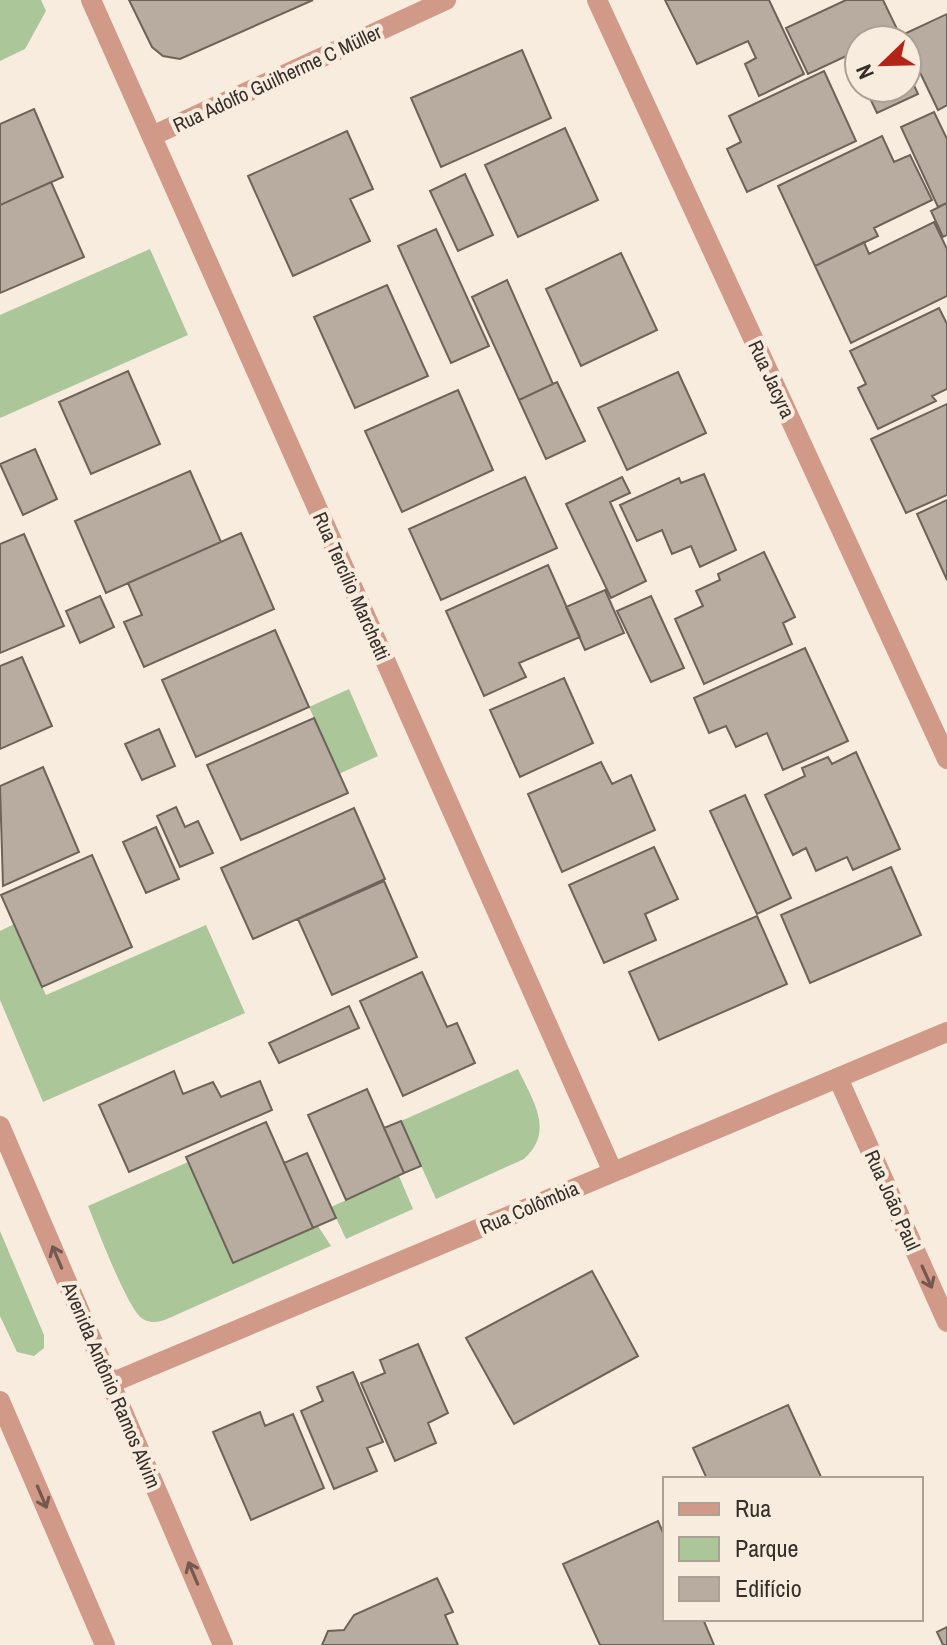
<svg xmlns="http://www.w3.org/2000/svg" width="947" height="1645" viewBox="0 0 947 1645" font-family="'Archivo Narrow',sans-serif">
	<rect width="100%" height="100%" fill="#f8ecde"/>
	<!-- green -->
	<path fill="#abc79a" d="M0 0H41L46 11 25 49 0 61Z
		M150 249 188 335 0 418V315Z
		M349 689 378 756 339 774 309 707Z
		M14 924 46 995 206 925 245 1013 43 1102 0 1000V931Z
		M518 1069C533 1101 555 1131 524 1159L436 1199 401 1121Z
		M188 1162 234 1263 318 1226 331 1246 167 1319C158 1322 152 1324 143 1319 128 1311 97 1227 88 1206Z
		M399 1176 413 1209 346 1239 331 1207Z
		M0 1231 44 1335V1348L34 1356 17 1352 0 1316Z"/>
	<!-- building -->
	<path fill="#b7ac9f" stroke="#6d6358" stroke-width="2" d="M129 0H313L180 59 163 56 152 47Z
		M665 0H769L804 74 759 96 745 64 756 58 748 41 697 64Z
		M846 0H883L898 31 881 40H859V50L808 74 786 28Z
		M947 14V105L938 110 902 35Z
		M522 50 551 118 441 167 411 98Z
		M859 50V75L849 55Z
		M907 70 918 94 877 113 865 88H907Z
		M824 71 856 141 747 192 727 149 741 142 729 116Z
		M34 109 63 177 0 205V124Z
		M934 112 947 139V203L938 207 901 127Z
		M565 128 598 200 518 237 485 165Z
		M347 131 373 189 350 199 370 241 293 276 248 176Z
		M882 136 894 162 910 155 932 200 874 228 878 236 815 266 778 186Z
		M465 174 493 235 458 251 430 191Z
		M51 182 84 257 0 293V205Z
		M947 203V235L943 237 931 211Z
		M934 222 947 249V296L851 343 815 266 864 242 869 254Z
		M436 229 489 346 451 363 398 246Z
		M621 253 657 330 581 366 546 289Z
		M507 280 553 384 519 400 472 297Z
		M387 285 428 376 355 408 314 317Z
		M939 308 947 324V389L932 396 936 401 878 429 858 388 866 384 850 351Z
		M128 371 160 444 91 474 59 402Z
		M678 372 706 433 627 470 598 408Z
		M557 382 585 441 546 459 519 400Z
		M458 390 493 470 402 512 365 431Z
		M947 404V495L906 513 871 439Z
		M35 449 57 499 23 515 0 464Z
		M190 471 221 542 106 593 75 521Z
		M704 474 736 550 700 567 691 546 672 554 662 530 637 541 620 505 679 478 681 483Z
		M525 477 557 548 441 600 409 529Z
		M622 477 630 493 610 502 646 581 611 598 566 504Z
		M947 500V580L917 514Z
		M241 533 274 609 144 667 124 622 142 615 128 583Z
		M24 534 64 626 0 653V544Z
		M764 552 795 617 783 623 792 644 704 684 675 619 703 606 696 591 720 580 718 574Z
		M548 565 580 637 519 663 526 677 484 696 446 611Z
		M605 590 624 633 585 650 566 607Z
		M100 596 114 627 80 643 66 611Z
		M651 596 684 668 651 682 617 611Z
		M275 630 309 707 196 757 162 680Z
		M805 648 848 741 783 770 767 733 736 747 726 726 709 733 694 698Z
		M22 657 52 726 0 749V666Z
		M564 678 593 743 520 777 490 710Z
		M314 718 348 793 241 840 207 765Z
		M159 729 175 766 142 780 125 744Z
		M856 752 900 849 853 870 847 857 816 871 806 848 793 855 765 795 805 776 802 768 828 757 832 764Z
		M601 762 612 784 631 775 655 830 562 872 528 794Z
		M43 767 79 852 3 886 0 786Z
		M745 795 791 898 757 914 710 811Z
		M176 807 185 827 198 821 213 853 180 867 157 816Z
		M354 808 385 879 253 939 221 868Z
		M156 827 179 879 146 893 123 842Z
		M654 847 678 899 645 914 656 940 604 963 569 885Z
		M92 855 132 947 42 987 1 895Z
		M891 867 921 935 810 983 781 915Z
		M384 881 417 957 332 995 298 919Z
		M757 916 787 984 659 1040 629 972Z
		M422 972 447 1027 457 1023 475 1063 403 1096 360 1001Z
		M349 1006 359 1028 279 1063 269 1043Z
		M174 1071 183 1094 213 1082 221 1097 260 1081 272 1110 129 1172 99 1105Z
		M367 1089 404 1173 346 1200 308 1115Z
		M401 1121 421 1166 404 1173 384 1128Z
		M266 1122 313 1228 233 1263 186 1157Z
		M307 1153 336 1218 313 1228 284 1163Z
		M592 1271 638 1356 514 1424 466 1338Z
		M418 1344 448 1413 428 1423 436 1443 395 1461 361 1383 385 1373 380 1360Z
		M353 1372 383 1442 367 1448 377 1471 334 1489 301 1411 323 1401 317 1387Z
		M788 1405 822 1479H707L693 1448Z
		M260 1412 265 1426 293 1414 324 1488 251 1520 213 1432Z
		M658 1521 665 1537V1619H703L714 1645H600L563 1564Z
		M437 1578 453 1612 445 1615 458 1645H322L328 1631 344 1630 354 1615Z
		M947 1627V1645H943L937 1632Z"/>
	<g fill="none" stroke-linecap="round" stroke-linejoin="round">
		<!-- minor -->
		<path stroke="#d19987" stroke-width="20" d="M91 0 613 1172
			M597 0 947 759
			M152 136 446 0
			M838 1078 947 1322
			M0 1126 223 1645
			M111 1383 947 1032
			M0 1401 105 1645"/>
	</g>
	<!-- one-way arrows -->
	<defs><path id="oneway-shaft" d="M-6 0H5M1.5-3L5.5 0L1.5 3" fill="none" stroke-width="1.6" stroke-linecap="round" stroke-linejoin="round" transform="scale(2)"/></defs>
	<g stroke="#73594f">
		<use href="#oneway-shaft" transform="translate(57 1257) rotate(-113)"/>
		<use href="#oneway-shaft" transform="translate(927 1277) rotate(66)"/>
		<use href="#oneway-shaft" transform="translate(42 1497) rotate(67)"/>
		<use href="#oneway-shaft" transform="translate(193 1573) rotate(-113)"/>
	</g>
	<g text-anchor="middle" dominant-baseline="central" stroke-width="8" stroke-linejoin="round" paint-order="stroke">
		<!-- street labels -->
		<g font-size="20" fill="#342f2a" stroke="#f8ecde">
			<text transform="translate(277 78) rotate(-25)">Rua Adolfo Guilherme C Müller</text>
			<text transform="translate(772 379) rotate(65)">Rua Jacyra</text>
			<text transform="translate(352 586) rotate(66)">Rua Tercílio Marchetti</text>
			<text transform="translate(893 1200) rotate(66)">Rua João Paul</text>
			<text transform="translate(529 1207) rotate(-23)">Rua Colômbia</text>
			<text transform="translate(112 1385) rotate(67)">Avenida Antônio Ramos Alvim</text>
		</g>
	</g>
	<!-- legend -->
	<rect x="663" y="1477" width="260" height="144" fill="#f8ecde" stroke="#aaa096" stroke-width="2"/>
	<rect x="679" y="1503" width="40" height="12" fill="#d19987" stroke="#aaa096" stroke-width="2"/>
	<text x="735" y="1517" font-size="24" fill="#342f2a">Rua</text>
	<rect x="679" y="1537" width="40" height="24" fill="#abc79a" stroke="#aaa096" stroke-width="2"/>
	<text x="735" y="1557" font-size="24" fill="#342f2a">Parque</text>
	<rect x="679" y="1577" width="40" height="24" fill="#b7ac9f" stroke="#aaa096" stroke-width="2"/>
	<text x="735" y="1597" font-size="24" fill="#342f2a">Edifício</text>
	<!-- north arrow -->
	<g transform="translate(883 64) rotate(247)"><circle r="38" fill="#f8ecde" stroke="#aaa096" stroke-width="2"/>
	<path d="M0-6L14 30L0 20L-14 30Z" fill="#b22418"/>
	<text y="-12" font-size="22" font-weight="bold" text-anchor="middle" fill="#342f2a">N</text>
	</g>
</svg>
